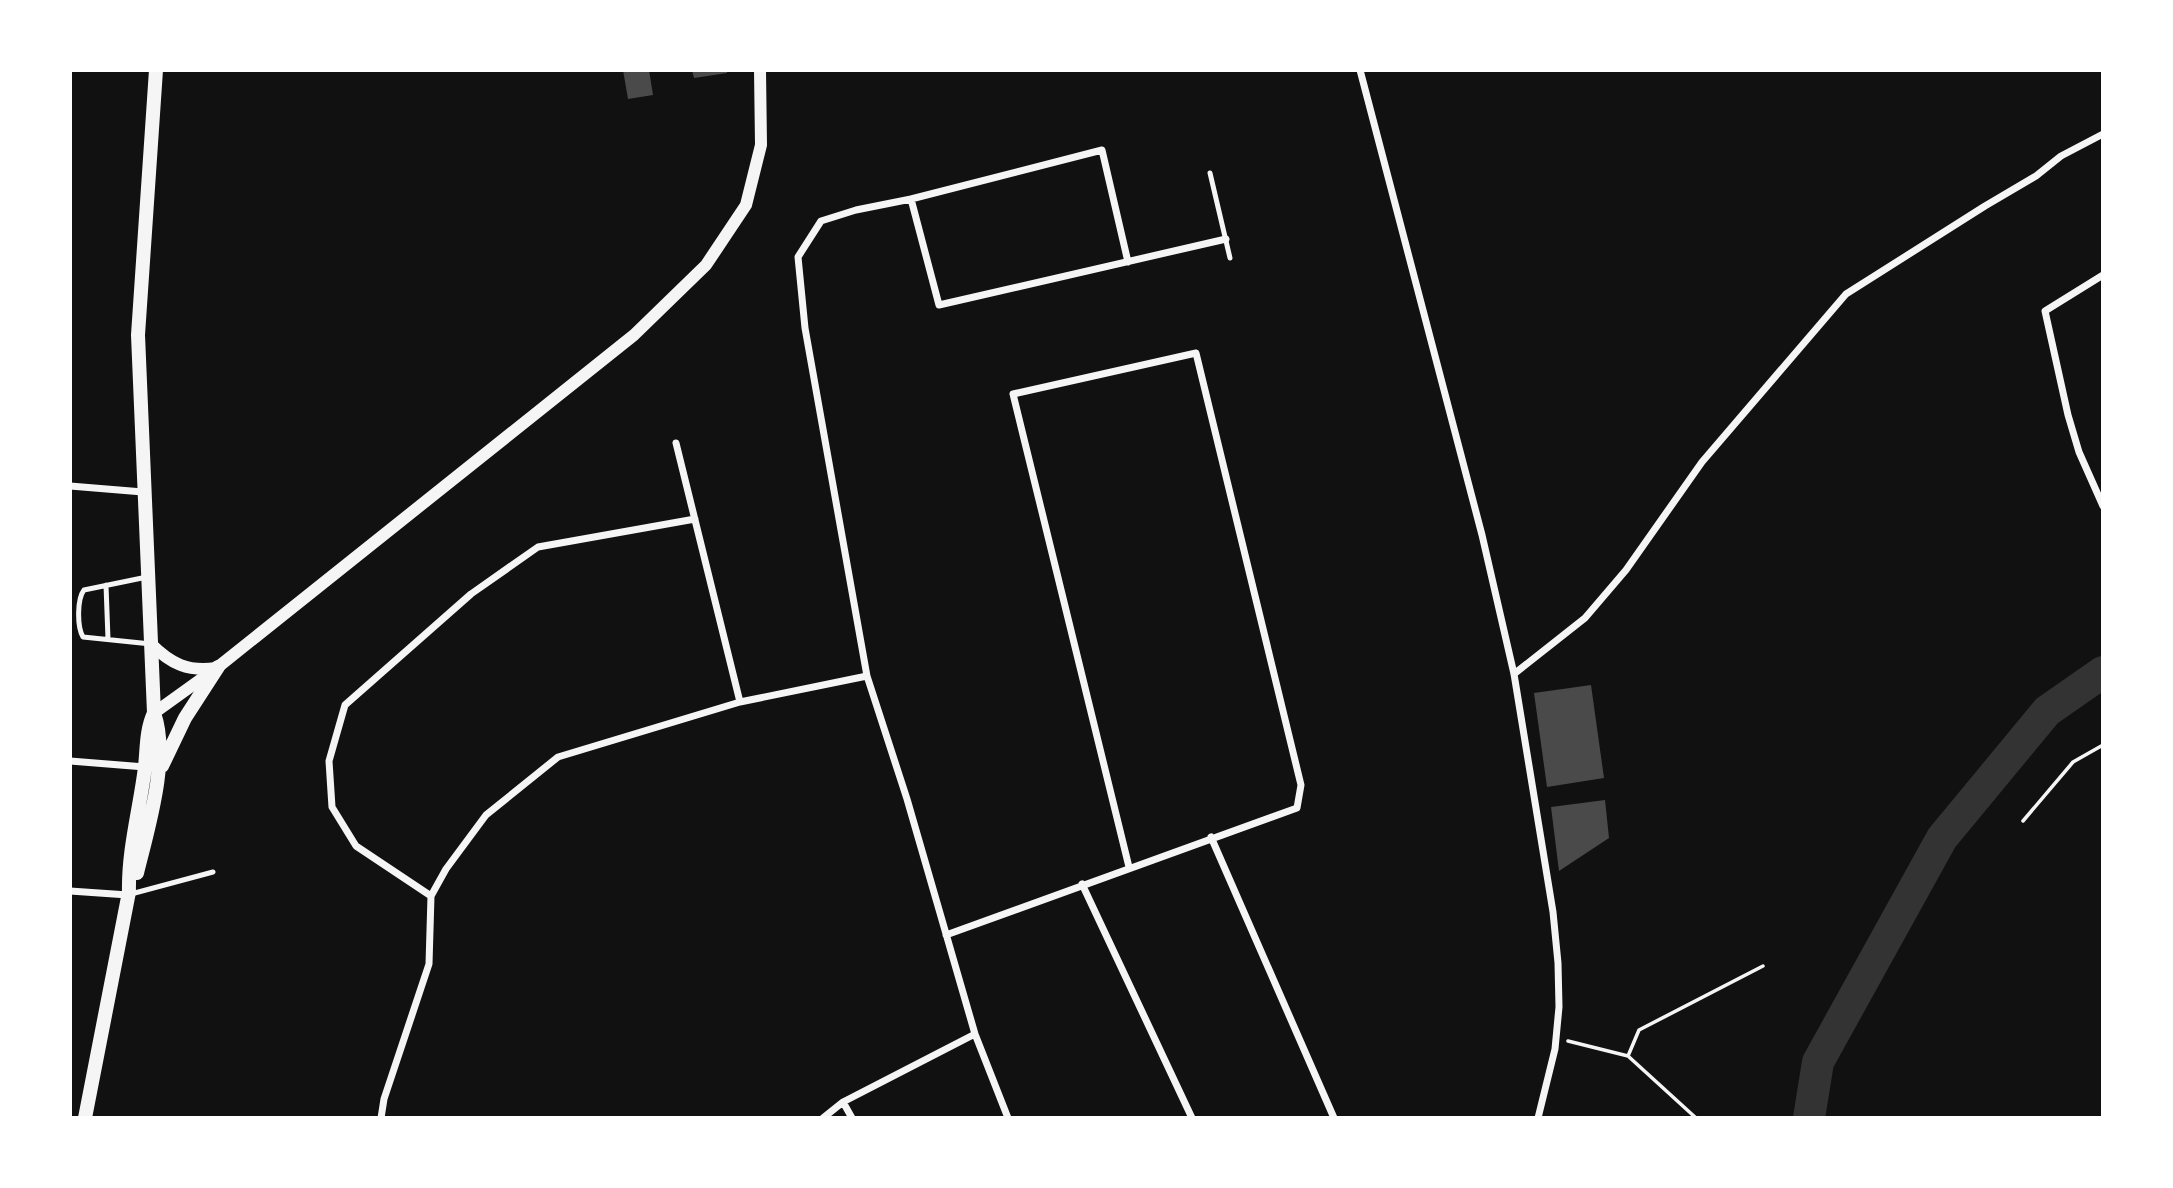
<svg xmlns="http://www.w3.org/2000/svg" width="2173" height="1188" viewBox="0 0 2173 1188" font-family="'Nunito Sans',sans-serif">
	<rect width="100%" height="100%" fill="#111"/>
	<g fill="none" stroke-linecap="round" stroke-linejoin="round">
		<!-- river -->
		<path stroke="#333" stroke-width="32" d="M1809 1118 1818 1062 1942 838 2047 711 2103 672"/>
	</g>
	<!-- building -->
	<path fill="#4a4a4a" d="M623 70H649L653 95 628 99Z
		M692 70H727V73L694 78Z
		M1591 685 1604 778 1547 787 1534 693Z
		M1605 800 1609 838 1559 871 1551 807Z"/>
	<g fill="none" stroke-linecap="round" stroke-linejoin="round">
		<!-- path -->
		<path stroke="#f5f5f5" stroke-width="3.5" d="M2023 821 2073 762 2103 745
			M1568 1041 1628 1056 1696 1118
			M1628 1056 1639 1030 1763 966"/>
		<!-- service -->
		<path stroke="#f5f5f5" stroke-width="5" d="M1210 173 1230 258
			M147 577 84 590C77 599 77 627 83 637L151 644
			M106 585 108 639
			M131 894 213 872"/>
		<!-- minor -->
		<path stroke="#f5f5f5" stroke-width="7" d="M1360 70 1482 535 1514 674 1553 912 1558 963 1559 1007 1555 1049 1538 1118
			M911 199 939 305 1226 239
			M2103 275 2045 311 2068 415 2079 452 2103 506
			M676 443 740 702
			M70 486 143 492
			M1514 674 1585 618 1626 570 1702 462 1846 294 1985 206 2036 176 2061 156 2103 134
			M70 761 145 767
			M1211 837 1334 1118
			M1082 884 1192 1118
			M70 891 128 895
			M431 896 356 846 332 807 329 761 345 705 471 594 538 547 695 519
			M946 935 1297 808 1301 785 1196 353 1013 394 1129 867
			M843 1102 852 1118
			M381 1118 384 1099 429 964 431 896 446 869 486 815 558 757 740 702 867 676
			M823 1118 843 1102 975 1034
			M1008 1118 975 1034 907 799 867 676 805 328 798 257 821 221 856 210 911 199 1102 150 1128 262"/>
		<!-- tertiary -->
		<path stroke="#f5f5f5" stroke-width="12" d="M151 644C171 664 188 672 216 668
			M154 713 218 667 634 335 706 265 746 205 761 145 760 70"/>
		<!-- secondary -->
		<path stroke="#f5f5f5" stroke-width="14" d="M162 766 185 718 218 667
			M137 873C148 828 170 758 154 713
			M85 1118 129 892C128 850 140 808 145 767 147 749 146 730 154 713L138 335 156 70"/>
	</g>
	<!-- border -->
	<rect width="2173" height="1188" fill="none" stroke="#ffffff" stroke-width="144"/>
</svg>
